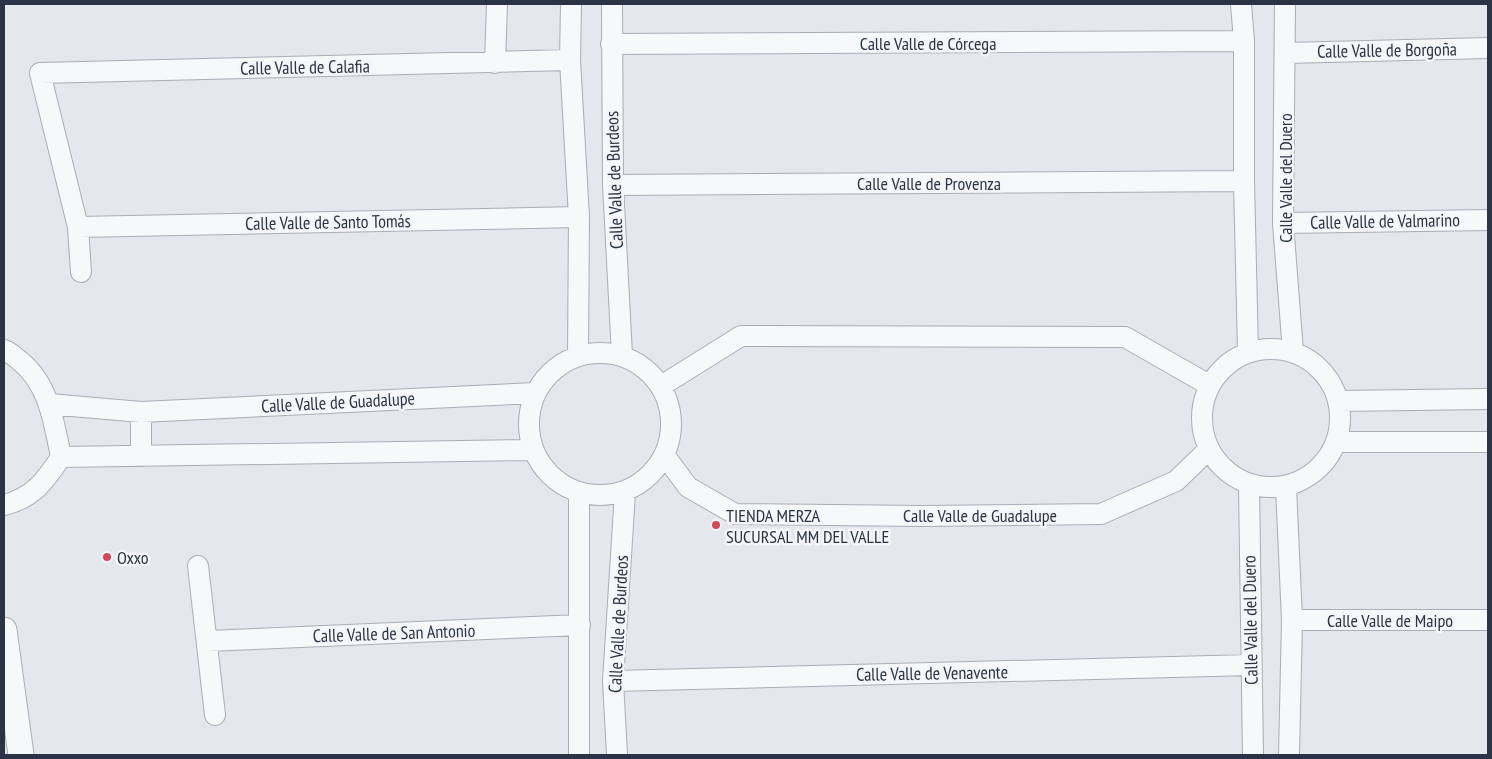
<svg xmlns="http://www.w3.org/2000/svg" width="1492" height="759" viewBox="0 0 1492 759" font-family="'PT Sans Narrow',sans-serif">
	<rect width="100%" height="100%" fill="#e4e7ec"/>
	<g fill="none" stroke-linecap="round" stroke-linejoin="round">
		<!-- minor casing -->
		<g stroke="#a9aeb7" stroke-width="22">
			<path id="minor" d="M571 4 570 60 579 217 578 355
				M612 4 613 185 622 355
				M1241 4 1244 41V181L1248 352
				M1285 4 1283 223 1293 352
				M611 44 1244 41
				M1286 53 1488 48
				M495 63 497 4
				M613 185 1244 181
				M1283 223 1488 220
				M78 227 579 217
				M81 272 78 227 40 73 570 60
				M1202 418a69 69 0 1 1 138 0a69 69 0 1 1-138 0Z
				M4 350C10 352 15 357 20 361 49 384 54 423 61 457 45 481 33 498 4 505
				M529 424a71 71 0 1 1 142 0a71 71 0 1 1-142 0Z
				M661 386 741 336 1125 337 1209 385
				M1339 401 1488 399
				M49 404 141 412 535 393
				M1337 442H1488
				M141 456V412
				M665 456 688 487 735 514 922 516 1101 514 1176 481 1208 450
				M61 457 533 450
				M1249 485 1253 755
				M1286 487 1292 620 1289 755
				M579 493V755
				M198 566 215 715
				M1292 620H1488
				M207 641 580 625
				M613 681 1251 665
				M617 755 613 681 625 493"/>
		</g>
		<!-- tertiary casing -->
		<g stroke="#a9aeb7" stroke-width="27">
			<path id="tertiary" d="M4 630 21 755"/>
		</g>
		<!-- minor -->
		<use href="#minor" stroke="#f7f8fa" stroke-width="20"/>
		<!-- tertiary -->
		<use href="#tertiary" stroke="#f7f8fa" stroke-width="25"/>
	</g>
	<!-- markers -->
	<g fill="#d1495b" stroke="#f4f6f9" stroke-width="2">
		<circle cx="716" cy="525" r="5"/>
		<circle cx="107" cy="557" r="5"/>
	</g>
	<g text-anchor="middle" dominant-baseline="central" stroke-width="5" stroke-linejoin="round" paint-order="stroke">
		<!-- street labels -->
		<g font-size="18" fill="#2b3445" stroke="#f4f6f9">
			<text x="928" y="43">Calle Valle de Córcega</text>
			<text transform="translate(1387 50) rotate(-1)">Calle Valle de Borgoña</text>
			<text transform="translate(305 67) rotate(-1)">Calle Valle de Calafia</text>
			<text transform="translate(1285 178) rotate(-90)">Calle Valle del Duero</text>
			<text transform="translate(614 180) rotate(-92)">Calle Valle de Burdeos</text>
			<text x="929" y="183">Calle Valle de Provenza</text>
			<text transform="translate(1385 221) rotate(-1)">Calle Valle de Valmarino</text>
			<text transform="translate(328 222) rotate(-1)">Calle Valle de Santo Tomás</text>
			<text transform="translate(338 402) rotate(-3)">Calle Valle de Guadalupe</text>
			<text x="980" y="515">Calle Valle de Guadalupe</text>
			<text transform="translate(1250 620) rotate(-91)">Calle Valle del Duero</text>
			<text x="1390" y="620">Calle Valle de Maipo</text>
			<text transform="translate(618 624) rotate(-87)">Calle Valle de Burdeos</text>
			<text transform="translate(394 633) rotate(-2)">Calle Valle de San Antonio</text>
			<text transform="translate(932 673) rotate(-1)">Calle Valle de Venavente</text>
		</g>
		<!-- poi labels -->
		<g font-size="18" fill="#2b3445" stroke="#f4f6f9" text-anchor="start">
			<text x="726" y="515">TIENDA MERZA<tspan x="726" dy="21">SUCURSAL MM DEL VALLE</tspan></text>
			<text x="117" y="557">Oxxo</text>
		</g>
	</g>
	<!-- border -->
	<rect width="1492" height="759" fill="none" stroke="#2b3445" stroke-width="10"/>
</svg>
